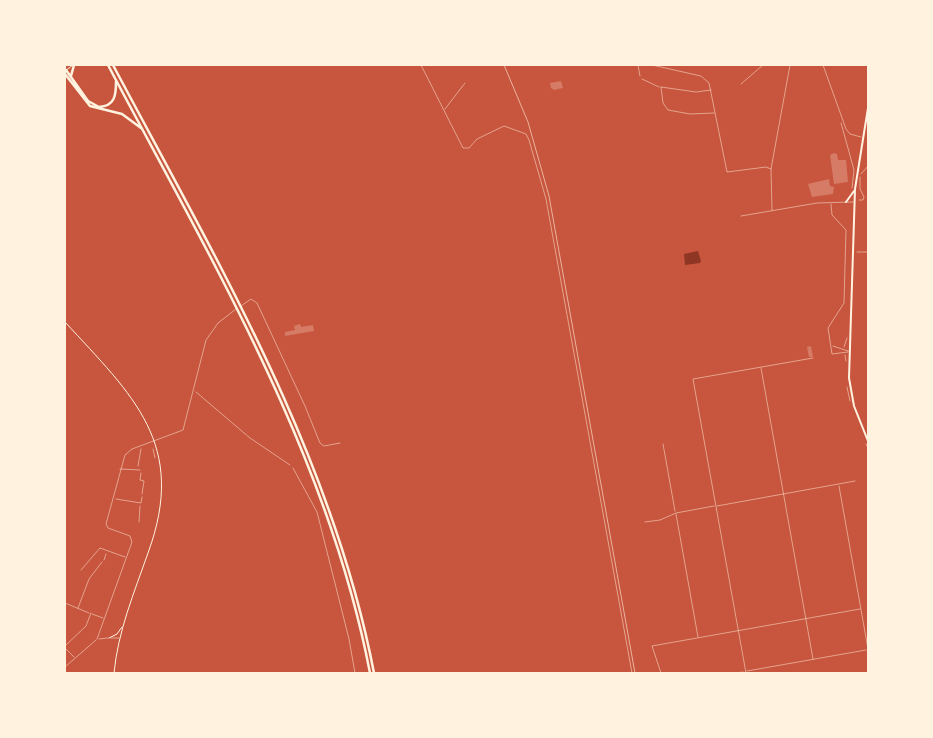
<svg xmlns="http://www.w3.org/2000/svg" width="933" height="738" viewBox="0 0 933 738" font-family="'Exo 2',sans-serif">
	<rect width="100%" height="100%" fill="#c8553d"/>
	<!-- water -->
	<path fill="#8f3625" d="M698 251 701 261 700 263 685 265 684 254Z"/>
	<!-- building -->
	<path fill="#d67c66" d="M561 81 563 88 554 90 551 88 550 83Z
		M834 153 837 154 838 160H846L848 182 834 184 830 155Z
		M829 179 830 186 834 187 833 194 812 197 808 184Z
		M300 324 301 327 313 325 314 331 285 336V332L295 330 294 326Z
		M811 346 813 357H809L807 347Z"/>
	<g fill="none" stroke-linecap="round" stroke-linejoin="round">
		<!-- path -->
		<path stroke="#fff3e0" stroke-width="0.5" d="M642 79 659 87
			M841 123 854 170 852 188
			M861 174 868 166
			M859 200H863L864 197 860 189V177
			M857 252H868
			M844 347 847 338
			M845 355 846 361
			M847 387 850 401
			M866 444 868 448
			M153 449 155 458
			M138 466 141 449
			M293 468 317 512 349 639 355 673
			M141 473 140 480 144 481 142 494
			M139 522 140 506
			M104 560 106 554"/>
		<!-- service -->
		<path stroke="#fff3e0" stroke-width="0.5" d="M638 65 640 76
			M661 87 696 92 711 90
			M445 109 465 83
			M831 204 832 215 846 230 844 303 828 328 832 354 848 352
			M833 346 848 351
			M761 368 813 659
			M663 444 675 511
			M839 486 868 649
			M717 506 855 481
			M676 514 698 637
			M645 522 660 520 676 513 714 506
			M747 671 866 650
			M661 673 652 646 860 609
			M736 673 743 672
			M746 673 693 379 813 358"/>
		<!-- minor -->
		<path stroke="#fff3e0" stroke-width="0.5" d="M421 65 463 148H469L477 139 504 126 526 134 529 140 546 199 632 673
			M652 65 701 76 709 83 727 172 766 167 771 169
			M823 65 846 129 850 134 861 137
			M741 84 763 65
			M661 87 663 103 668 110 690 114 714 113
			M772 210 771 169 790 65
			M741 216 817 203 853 202
			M241 306 251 299 257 303 305 406 320 443 324 446 340 443
			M196 392 250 438 290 465
			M120 469 140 470
			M116 499 141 503 142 497
			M81 570 100 548 125 557
			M65 603 89 613
			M78 608 89 579 102 562
			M92 614 103 618
			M111 638H119
			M97 639 132 542 130 536 108 528 106 524 125 455 132 449 183 430 206 340 218 323 236 309
			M99 639 108 638
			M65 646 86 626 91 613
			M65 648 74 657
			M65 667 96 640"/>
		<!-- secondary -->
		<path stroke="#fff3e0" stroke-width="1" d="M65 71 73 65
			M65 322C133 396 188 444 148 553 134 593 118 631 114 673
			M109 638 117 634 122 627"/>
		<!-- primary -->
		<path stroke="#fff3e0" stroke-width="2" d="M868 108 855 189 849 378 854 406 868 441
			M846 202 854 191"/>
		<!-- motorway -->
		<path stroke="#fff3e0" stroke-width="2.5" d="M108 65C211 260 328 454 370 673
			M113 65C216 259 332 454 374 673
			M66 70 88 101 99 107C115 106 116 95 116 82
			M65 74 90 106 122 114 141 128
			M71 76 74 65"/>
		<!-- rail -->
		<path stroke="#e9b49f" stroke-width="1" d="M504 65 528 122 549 196 635 673"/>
	</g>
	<!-- border -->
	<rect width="933" height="738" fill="none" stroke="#fff3e0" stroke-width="132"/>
</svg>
